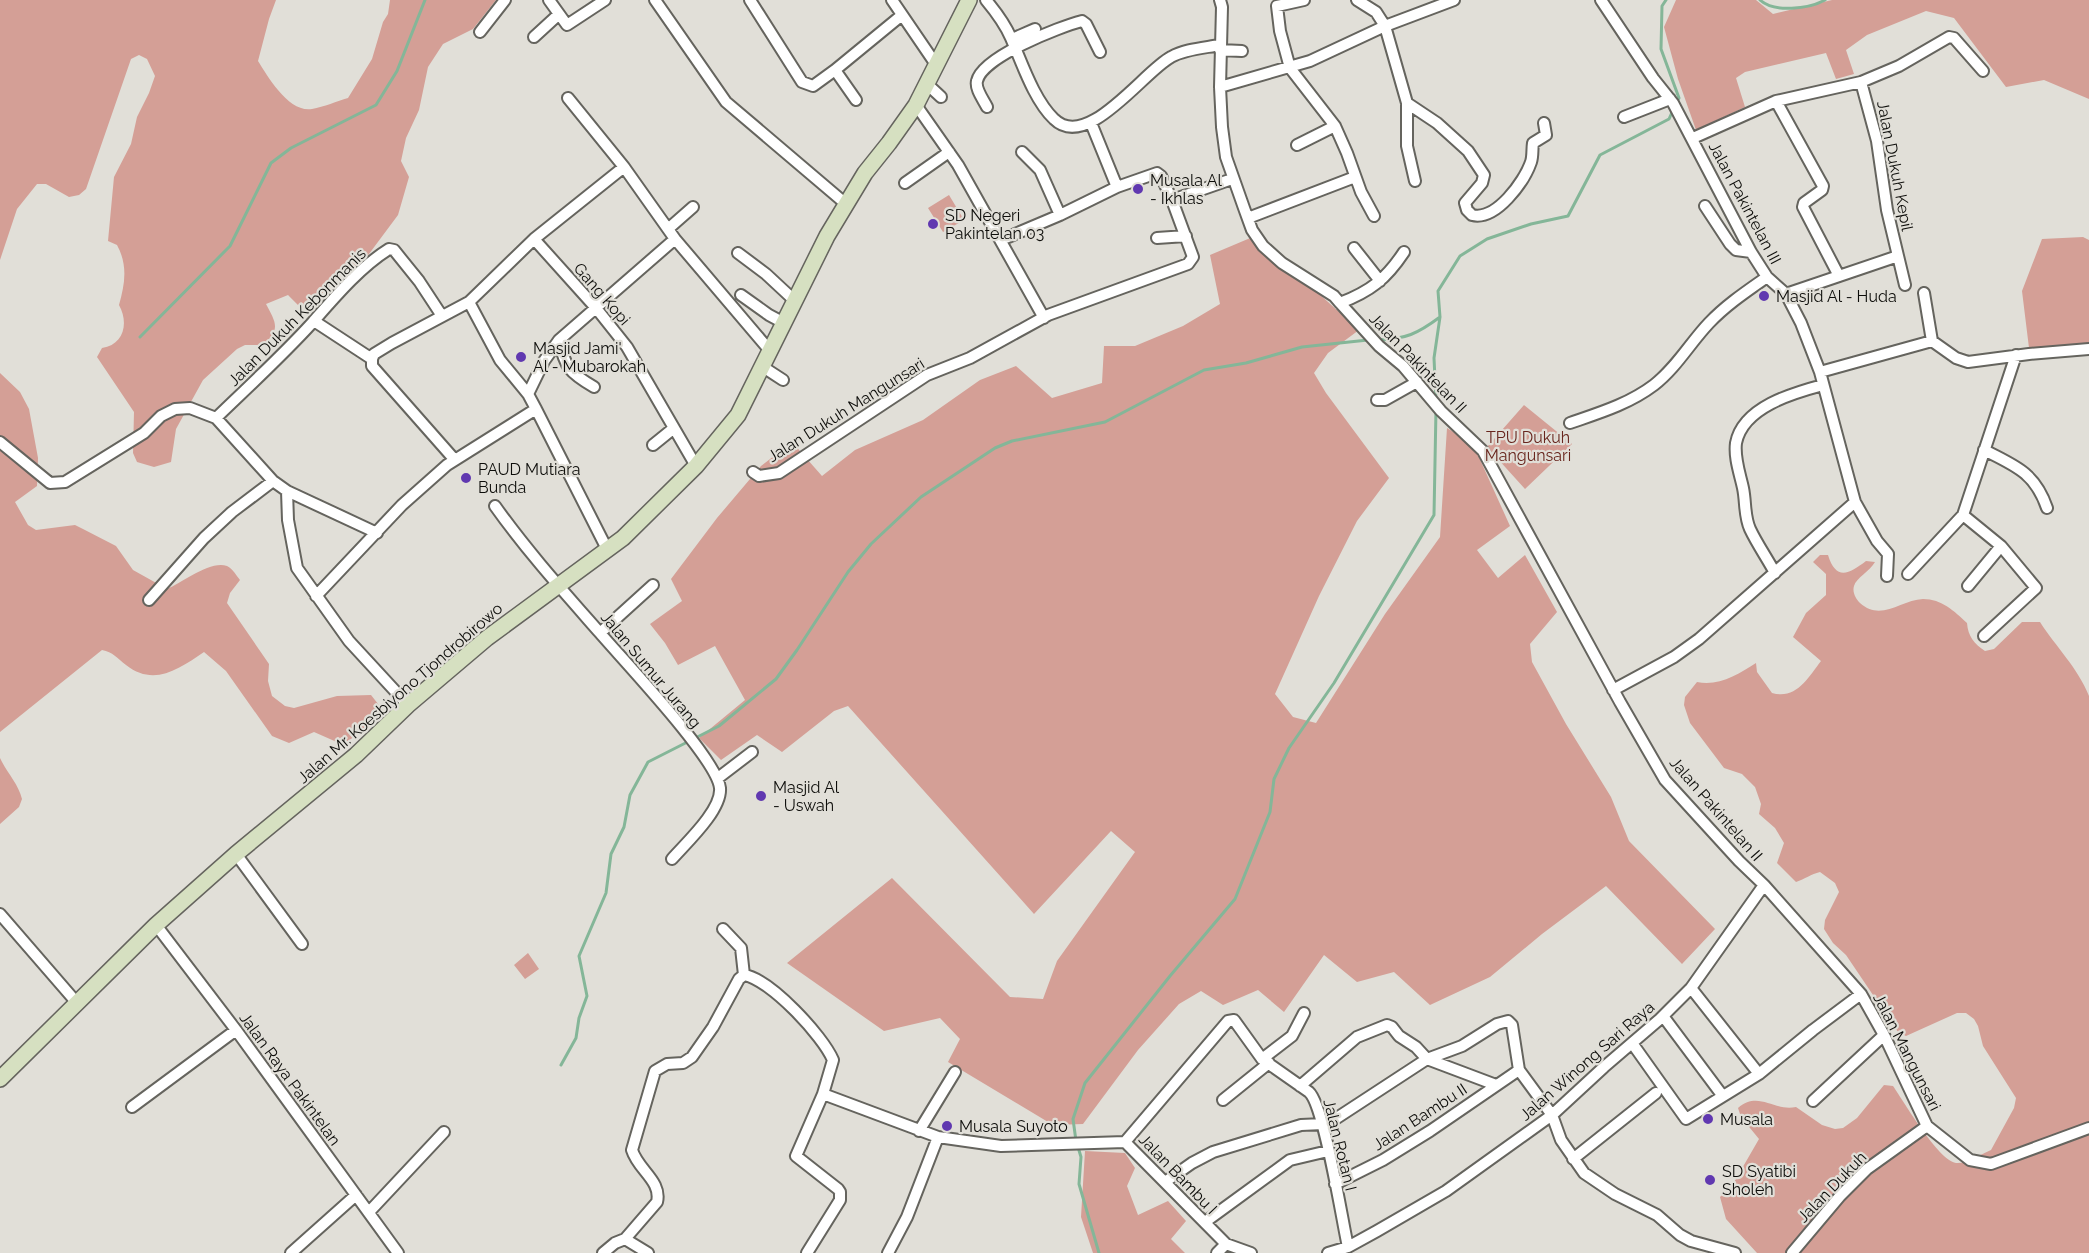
<svg xmlns="http://www.w3.org/2000/svg" width="2089" height="1253" viewBox="0 0 2089 1253" font-family="Raleway,sans-serif">
	<rect width="100%" height="100%" fill="#e1dfd8"/>
	<!-- green -->
	<path fill="#d49f96" d="M0 0H276L269 19 258 61C268 77 289 113 312 109 324 107 337 101 348 98L372 59 383 22 388 14 390 0H496L473 29 443 44 428 67 419 110 406 138 401 161 409 177 398 215 366 258 302 309 288 295 266 304C276 323 281 329 263 345H245L237 349 203 380 176 429 171 462 154 467 137 462 133 453 134 412 97 357 102 348C124 345 129 323 119 305 125 284 128 265 117 245L108 241 114 177 131 144 137 117 149 93 155 76 147 59 139 55 131 59 86 189 79 195 69 197 46 184H37L17 209 0 260Z
		M1676 0H1756L1773 14 1832 0H2089V99L2044 80 2006 87 1954 18 1926 11 1867 35 1846 50 1854 74 1836 79 1826 53 1745 72 1736 78 1745 107 1696 130 1678 79 1664 27Z
		M949 195 964 220 943 232 928 208Z
		M1255 236 1359 330 1328 353 1314 373 1326 393 1389 478 1357 521 1319 596 1275 694 1293 717 1316 723 1385 614 1440 537 1447 428 1473 444 1510 526 1477 550 1498 578 1525 555 1557 612 1530 644 1532 662 1566 724 1611 797 1629 841 1715 929 1682 964 1606 886 1542 934 1490 977 1430 1005 1394 972 1357 982 1324 955 1284 1012 1258 990 1223 1005 1201 991 1179 1004 1138 1050 1083 1124 1053 1125 948 1062 960 1039 940 1018 884 1031 787 963 892 878 1010 997 1043 999 1057 961 1135 852 1111 831 1034 914 848 706 834 711 782 752 757 735 721 760 699 738 745 700 715 646 678 665 665 643 650 624 682 601 671 579 717 518 761 466 792 442 822 476 855 450 923 420 980 380 1016 366 1052 398 1102 383 1104 346H1135L1183 326 1220 304 1210 255Z
		M2083 237 2089 240V344L2029 348 2022 291 2042 239Z
		M0 373 20 392 29 409 38 458 37 486 15 502 28 525 36 530 75 525 83 529 116 546 133 570 167 589C182 583 210 560 227 566 233 569 236 575 240 580L230 593 227 603 269 664 268 681 272 696 285 706 294 708 337 696 371 695 386 714 348 741 339 743 314 732 289 743 272 736 226 671 204 652C179 669 154 687 126 665 117 658 113 652 102 650L0 732Z
		M1524 405 1572 444 1525 489 1487 447Z
		M1820 555H1828C1836 581 1849 574 1866 561L1875 562C1870 571 1856 578 1854 586 1852 592 1856 599 1860 603 1881 622 1901 600 1923 599 1942 599 1954 611 1967 623 1968 636 1974 644 1985 651L1994 649 2022 622H2040C2056 647 2078 668 2089 696V1253H1757L1726 1219 1720 1197 1733 1184 1759 1139 1741 1117 1738 1108C1759 1090 1774 1112 1796 1107L1822 1125 1835 1129 1843 1128 1857 1118 1884 1085 1893 1086C1904 1102 1938 1160 1956 1163 1966 1164 1981 1154 1991 1150L2014 1108 2016 1098 1983 1046 1978 1026 1974 1019 1966 1013H1957L1906 1036 1898 1032 1846 955 1833 943 1824 929 1825 920 1839 892 1835 883 1820 872C1811 874 1805 879 1796 882L1777 863 1784 843 1775 828 1759 814 1761 804 1755 787 1742 774 1724 768 1690 723 1684 705 1685 697 1697 682C1718 687 1739 674 1756 663L1757 672 1772 693C1796 700 1808 678 1821 661L1793 637 1806 613 1826 595V574L1813 562Z
		M0 758C7 773 18 783 22 799L19 807 0 824Z
		M528 953 539 969 525 979 514 965Z
		M1085 1151 1125 1153 1135 1168 1127 1186 1138 1215 1168 1201 1186 1221 1171 1239 1185 1253H1093L1081 1217Z"/>
	<g fill="none" stroke-linecap="round" stroke-linejoin="round">
		<!-- stream -->
		<path stroke="#84b698" stroke-width="3" d="M1666 0 1662 6 1661 49 1679 98 1676 102
			M1760 0C1774 13 1809 9 1825 0
			M140 337 230 246 271 163 291 148 376 105 397 71 425 0
			M1378 340C1406 339 1417 334 1440 317
			M1436 400 1434 358 1440 317 1438 291 1460 256 1487 239 1531 224 1568 216 1600 155 1669 119 1674 108
			M561 1065 576 1038 579 1018 587 996 579 956 606 893 611 854 624 827 630 795 648 762 719 726 776 679 797 650 848 572 871 544 921 497 995 448 1012 441 1105 422 1204 370 1246 363 1302 347 1368 340
			M1076 1141 1073 1119 1085 1083 1170 976 1235 899 1270 812 1274 779 1289 748 1334 683 1434 515 1436 409
			M1078 1147 1081 1157 1079 1184 1099 1253"/>
		<!-- street casing -->
		<g stroke="#65645e" stroke-width="14">
			<path id="street" d="M549 0 567 25 605 0
				M655 0 726 102 846 204
				M750 0 802 82 813 86 835 70 902 15
				M892 0 937 66
				M986 0C996 12 1005 24 1011 38 1022 63 1034 100 1054 119 1087 152 1144 71 1171 57 1185 49 1204 48 1220 45
				M1220 0 1222 7 1220 87 1222 127 1226 157 1244 208 1252 230 1263 246 1282 263 1334 296 1340 303 1379 346 1403 366 1441 411 1483 451 1620 702 1665 780 1739 861 1764 885 1861 994 1884 1035 1927 1126 1970 1160 1991 1164 2089 1128
				M1304 0 1277 6 1280 31 1290 68 1335 126 1347 153 1361 192 1374 216
				M1357 0 1376 12 1385 26 1407 103 1437 123 1468 151 1484 175 1482 183 1465 203 1467 210 1472 215C1496 221 1524 182 1531 162 1533 156 1532 149 1533 143L1546 135 1544 123
				M1601 0 1653 78 1673 103 1751 252 1767 277 1786 294 1801 323 1820 372 1855 502 1877 541 1888 554 1887 576
				M480 32 505 0
				M534 37 558 15
				M1012 39 1035 29
				M1220 50 1242 51
				M835 70 856 100
				M1861 82 1877 141 1887 210 1905 285
				M927 84 941 97
				M1220 87 1310 61 1385 26 1454 0
				M568 98 624 167 675 239 771 352
				M1776 101 1823 186 1822 190 1804 203 1803 207 1839 276
				M1407 103V146L1415 181
				M916 105 958 165 1044 318
				M987 107C983 99 975 89 977 81 982 57 1059 27 1082 21L1086 24 1100 52
				M1624 117 1670 99
				M1091 123 1117 187 1157 173 1161 176 1172 200 1232 179
				M1693 138 1776 101 1861 82 1899 66 1949 37 1954 38 1983 71
				M1297 145 1335 126
				M1022 152 1040 170 1060 215
				M905 183 949 152
				M1705 206 1730 244 1736 250 1751 252
				M1248 218 1355 177
				M668 229 693 207
				M1157 238 1186 236
				M534 239 596 308 627 347 696 466
				M1001 240 1060 215 1117 187
				M1354 248 1380 281
				M738 253 766 274 795 301
				M1786 294 1898 256
				M741 295 769 315 784 323
				M469 302 500 360 528 394 536 409 607 549
				M1340 303C1371 291 1386 279 1404 252
				M314 321 372 359
				M559 340C565 368 570 373 594 387
				M1932 341 1956 358 1968 362 2029 354 2089 349
				M372 359 374 354 392 343 469 302 534 239 624 167
				M372 359V366L454 459
				M763 367 783 380
				M1820 372 1932 341 1924 293
				M528 394 544 361 559 340 675 239
				M1377 400H1385L1417 382
				M216 418C248 387 282 356 312 323 334 298 360 267 389 249L394 250 419 281 442 316
				M1570 423C1599 413 1629 404 1654 385 1676 368 1690 343 1709 323 1726 305 1747 291 1767 277
				M0 442 50 483 65 482 144 433 161 416 175 409 190 408 216 418 273 481 287 491 288 520 297 568 349 641 408 705
				M653 445 674 428
				M1984 450C2016 466 2035 473 2047 508
				M753 472 759 476 779 473 927 375 970 358 1048 315 1188 264 1193 257 1172 200
				M287 491 377 533
				M495 506C527 551 564 592 600 633 623 660 717 759 720 788 722 810 686 843 672 859
				M1963 515 2001 546 2036 588 1984 636
				M1775 573C1767 558 1757 544 1750 529 1744 516 1746 502 1743 488 1740 474 1734 458 1736 443 1743 407 1793 393 1823 385
				M1908 574 1963 515 2016 355
				M1968 586 2001 546
				M316 596 402 505 447 465 536 409
				M149 600 204 538 232 512 273 481
				M600 633 653 585
				M1613 690 1674 657 1699 639 1855 502
				M718 778 752 752
				M236 854 302 944
				M0 914 77 1003
				M156 925 236 1030 398 1253
				M723 929 741 948 744 975
				M1691 988 1759 1074
				M1663 1016 1722 1095
				M1632 1043 1686 1119 1759 1074 1813 1030 1861 994
				M1262 1059 1292 1036 1304 1013
				M1300 1086 1357 1037 1387 1025 1392 1027 1399 1036 1416 1047 1427 1059 1496 1085
				M823 1094 938 1137 1001 1146 1125 1142
				M1223 1100 1269 1063
				M1813 1101 1884 1035
				M132 1107 236 1030
				M1323 1127 1427 1059 1462 1046 1497 1024 1508 1021 1512 1025 1519 1070 1552 1115 1561 1140 1584 1173 1615 1194 1657 1215 1680 1235 1691 1241 1735 1253
				M919 1131 955 1072
				M1125 1142 1228 1021 1234 1020 1262 1059 1309 1092C1324 1105 1342 1220 1348 1247
				M1125 1142 1226 1244 1251 1253
				M1573 1159 1656 1093
				M1165 1182 1192 1163 1213 1152 1301 1125 1323 1124
				M1335 1184 1383 1160 1430 1131 1519 1070
				M369 1212 444 1132
				M1205 1222 1290 1160 1328 1151
				M625 1239 648 1253
				M291 1253 356 1195
				M603 1253 615 1243 625 1239 657 1202C662 1181 638 1170 632 1150L655 1071 667 1064 683 1063 692 1057 713 1027 739 979 744 975C770 979 823 1036 833 1060L823 1094 796 1156 838 1189 840 1192V1200L807 1253
				M888 1253 907 1217 938 1137
				M1217 1253 1226 1244
				M1328 1253 1348 1247 1377 1231 1446 1191 1552 1115 1604 1067 1660 1019 1691 988 1764 885
				M1792 1253 1840 1196 1867 1169 1927 1126"/>
		</g>
		<!-- secondary casing -->
		<g stroke="#65645e" stroke-width="18">
			<path id="secondary" d="M0 1079 156 925 236 854 356 755 408 705 487 638 623 538 696 466 738 415 827 236 865 173 889 143 916 105 969 0"/>
		</g>
		<!-- street -->
		<use href="#street" stroke="#fff" stroke-width="10"/>
		<!-- secondary -->
		<use href="#secondary" stroke="#d6e0c1" stroke-width="15"/>
	</g>
	<!-- markers -->
	<g fill="#6038b0" stroke="#e1dfd8" stroke-width="2">
		<circle cx="1138" cy="189" r="6"/>
		<circle cx="933" cy="224" r="6"/>
		<circle cx="1764" cy="296" r="6"/>
		<circle cx="521" cy="357" r="6"/>
		<circle cx="466" cy="478" r="6"/>
		<circle cx="761" cy="796" r="6"/>
		<circle cx="1708" cy="1119" r="6"/>
		<circle cx="947" cy="1126" r="6"/>
		<circle cx="1710" cy="1180" r="6"/>
	</g>
	<g text-anchor="middle" dominant-baseline="central" stroke-width="4.5" stroke-linejoin="round" paint-order="stroke">
		<!-- street labels -->
		<g font-size="16" fill="#0d0d0a" stroke="#e1dfd8">
			<text transform="translate(1895 166) rotate(79)">Jalan Dukuh Kepil</text>
			<text transform="translate(1745 203) rotate(62)">Jalan Pakintelan III</text>
			<text transform="translate(602 294) rotate(49)">Gang Kopi</text>
			<text transform="translate(297 317) rotate(-45)">Jalan Dukuh Kebonmanis</text>
			<text transform="translate(1418 363) rotate(46)">Jalan Pakintelan II</text>
			<text transform="translate(846 410) rotate(-32)">Jalan Dukuh Mangunsari</text>
			<text transform="translate(651 670) rotate(50)">Jalan Sumur Jurang</text>
			<text transform="translate(400 693) rotate(-41)">Jalan Mr. Koesbiyono Tjondrobirowo</text>
			<text transform="translate(1716 809) rotate(49)">Jalan Pakintelan II</text>
			<text transform="translate(1907 1052) rotate(63)">Jalan Mangunsari</text>
			<text transform="translate(1587 1061) rotate(-41)">Jalan Winong Sari Raya</text>
			<text transform="translate(290 1079) rotate(54)">Jalan Raya Pakintelan</text>
			<text transform="translate(1420 1117) rotate(-33)">Jalan Bambu II</text>
			<text transform="translate(1340 1145) rotate(76)">Jalan Rotan I</text>
			<text transform="translate(1178 1174) rotate(46)">Jalan Bambu I</text>
			<text transform="translate(1832 1187) rotate(-46)">Jalan Dukuh</text>
		</g>
		<!-- poi labels -->
		<g font-size="16" fill="#0d0d0a" stroke="#e1dfd8" text-anchor="start">
			<text x="1150" y="180">Musala Al<tspan x="1150" dy="18">- Ikhlas</tspan></text>
			<text x="945" y="215">SD Negeri<tspan x="945" dy="18">Pakintelan 03</tspan></text>
			<text x="1776" y="296">Masjid Al - Huda</text>
			<text x="533" y="348">Masjid Jami'<tspan x="533" dy="18">Al - Mubarokah</tspan></text>
			<text x="478" y="469">PAUD Mutiara<tspan x="478" dy="18">Bunda</tspan></text>
			<text x="773" y="787">Masjid Al<tspan x="773" dy="18">- Uswah</tspan></text>
			<text x="1720" y="1119">Musala</text>
			<text x="959" y="1126">Musala Suyoto</text>
			<text x="1722" y="1171">SD Syatibi<tspan x="1722" dy="18">Sholeh</tspan></text>
		</g>
		<!-- park labels -->
		<g font-size="16" fill="#68251d" stroke="#e1dfd8">
			<text x="1528" y="437">TPU Dukuh<tspan x="1528" dy="18">Mangunsari</tspan></text>
		</g>
	</g>
</svg>
